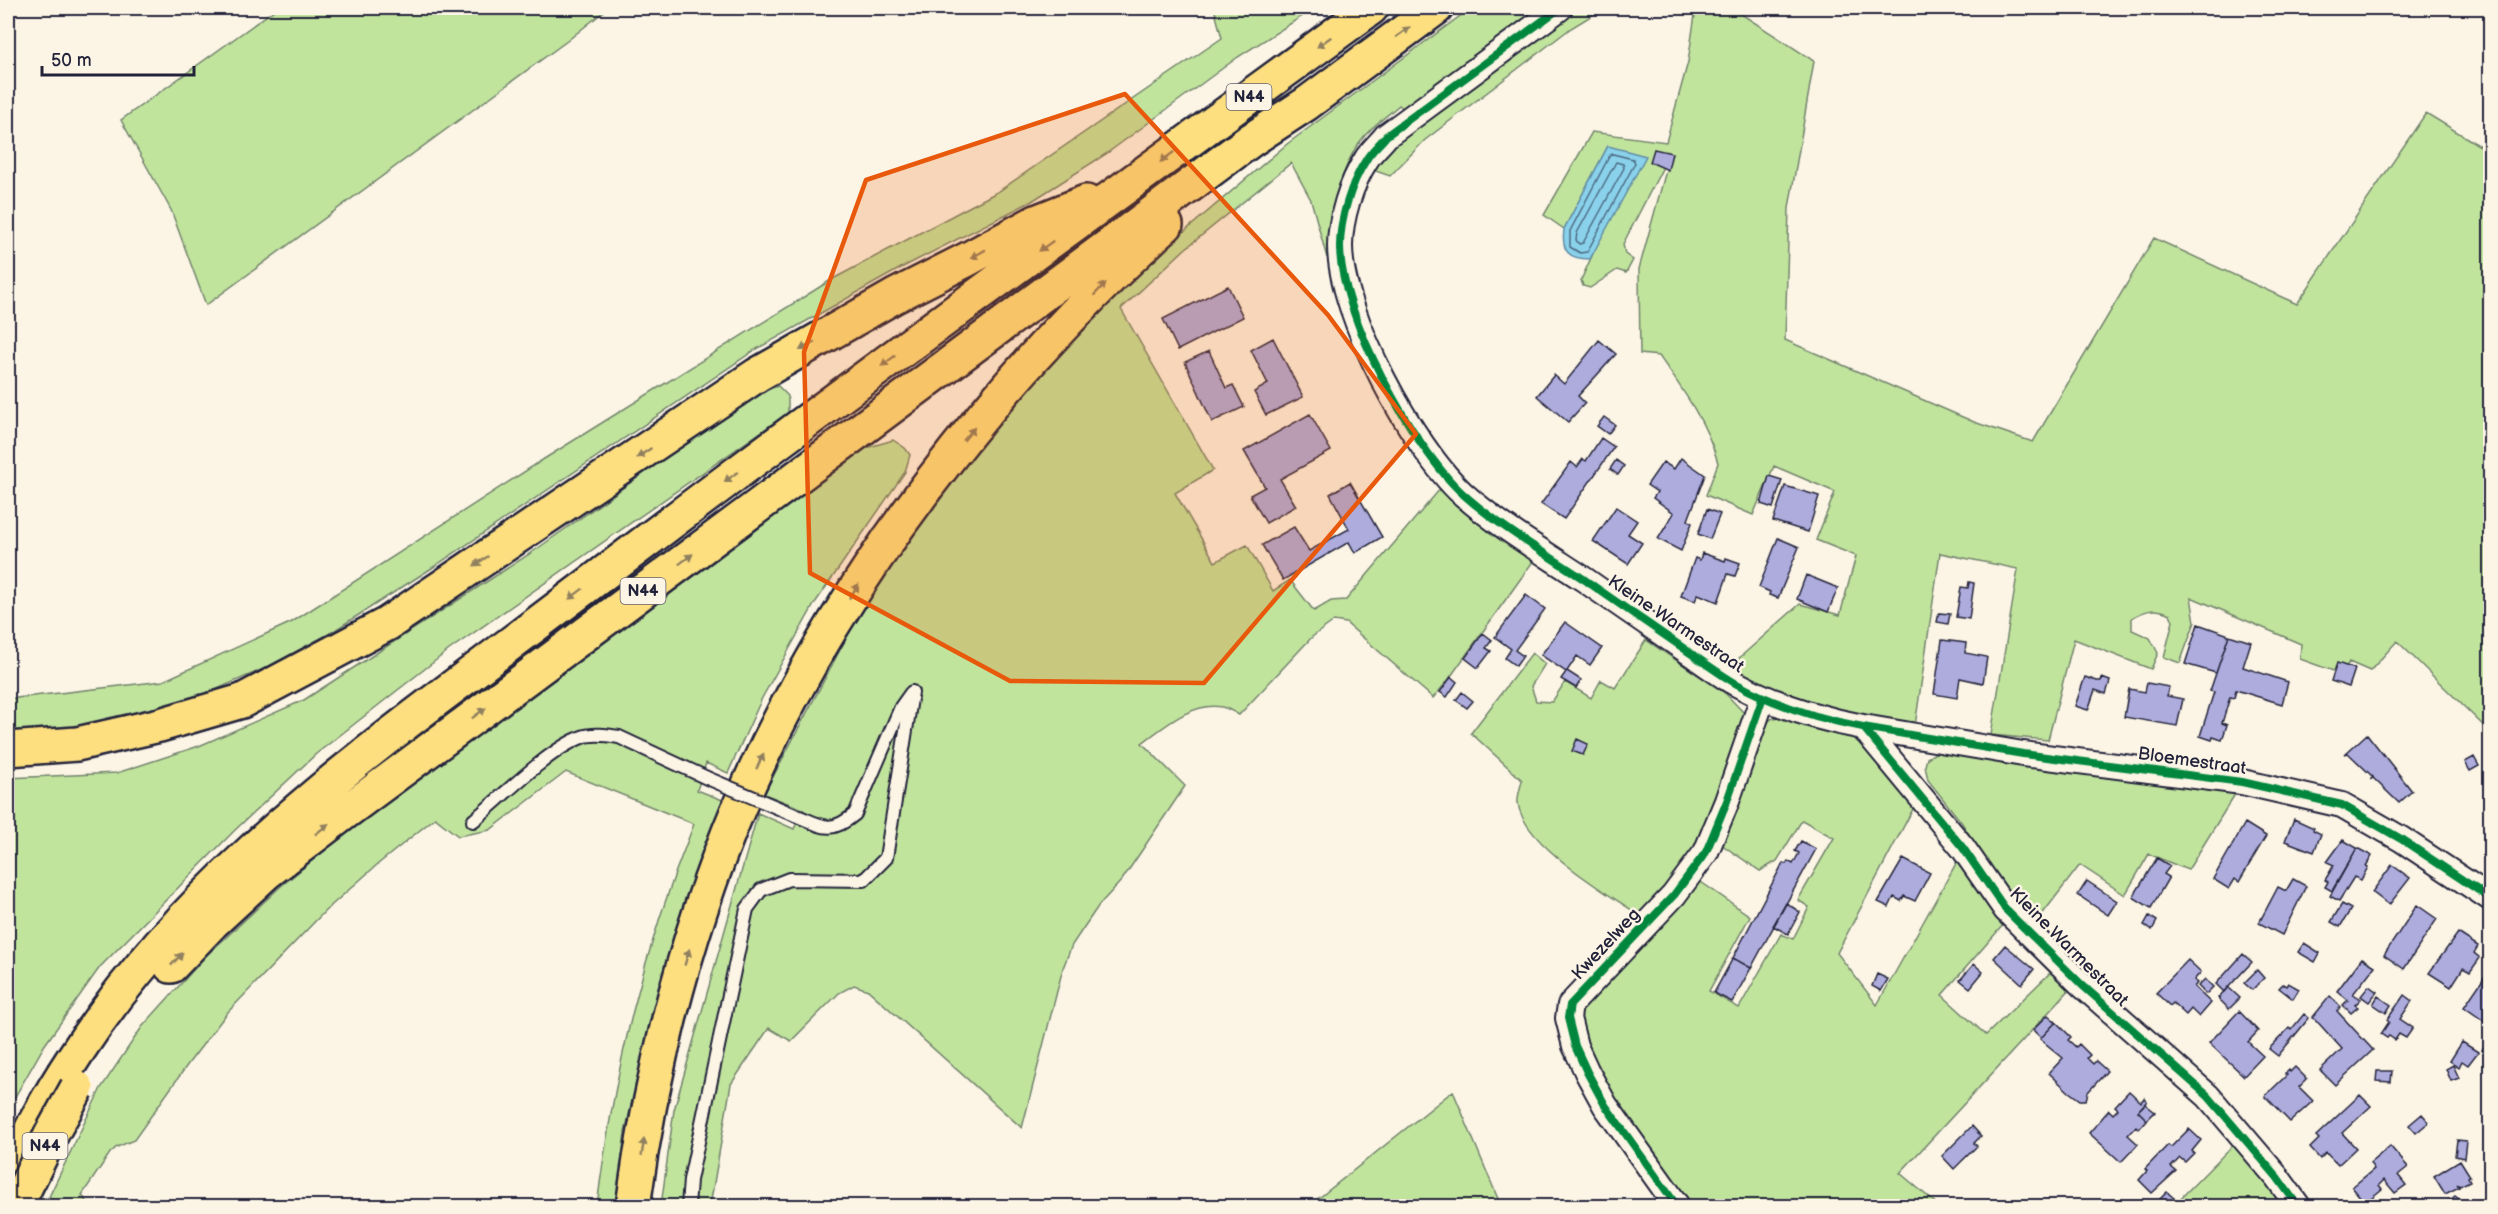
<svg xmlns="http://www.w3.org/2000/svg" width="2498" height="1214" viewBox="0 0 2498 1214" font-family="'Balsamiq Sans',sans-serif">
	<rect width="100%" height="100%" fill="#fcf5e5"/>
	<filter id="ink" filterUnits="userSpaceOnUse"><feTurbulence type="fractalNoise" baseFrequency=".0167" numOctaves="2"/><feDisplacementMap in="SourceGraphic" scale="12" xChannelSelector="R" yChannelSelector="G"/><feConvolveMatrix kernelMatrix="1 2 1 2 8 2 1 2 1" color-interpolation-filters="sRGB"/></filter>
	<g filter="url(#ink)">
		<!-- green -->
		<path fill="#c1e49d" stroke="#72836c" stroke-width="1.5" d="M277 8H608L567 41 206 305 171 210 121 120Z
			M1214 8H1315L1238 57 1106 154 1032 201 901 268 755 350 435 566 332 632 270 666 208 693 138 714 73 728 8 731V699L163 681 292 622 544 459 831 280 999 191 1222 38Z
			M1471 8H1543L1405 110 1399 105C1387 116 1372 126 1362 139 1338 169 1332 221 1327 258L1311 200 1291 163 1185 249 1121 309 1213 470 1175 493 1215 562 1247 545 1273 591 1290 580 1314 611 1331 601 1346 600 1440 489 1469 516 1534 560 1446 683 1433 698 1346 623 1334 621 1312 637 1239 715C1234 712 1227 708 1222 707 1193 701 1164 727 1142 743L1185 786 1122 880 1099 905 1082 930 1072 945 1063 968 1022 1128 868 990 854 985 839 993 791 1041 769 1028 731 1084 710 1206H661L674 1110 758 813 794 829 803 809 764 794 860 612 929 507 1038 373 1158 254 1287 144Z
			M1574 8H1604L1571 28 1425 140 1390 176 1373 170 1379 159 1413 126Z
			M1696 8H1732L1814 61 1789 208 1785 340 1974 422 2033 442 2154 238 2297 304 2426 113 2490 152V732L2397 641 2370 671 2349 662 2342 674 2300 659 2301 644 2191 597 2195 622 2180 663 2164 657 2173 621 2170 614C2155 607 2145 610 2132 618V630L2150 638 2158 653 2151 669 2074 639 2048 740 1991 735 2018 569 1940 553 1915 726C1848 713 1789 699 1729 667L1800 604 1840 615 1856 556 1816 540 1835 492 1774 466 1753 515 1706 495 1718 463C1707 423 1683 390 1659 356L1640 354 1639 269 1667 167H1663L1623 244 1625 254 1633 260 1626 273 1617 270 1590 288 1583 286 1581 280 1595 249 1608 146 1564 229 1544 215 1592 132 1666 142 1688 62Z
			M778 386 788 396V413L449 650 316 754 234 831 100 967 44 1046 8 1109V778L117 773 199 746 304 700 534 551 757 393Z
			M893 440 905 448 910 455 905 472 815 603 762 698 728 773 706 763 697 790 725 801 687 895 660 983 625 1132 617 1206H597C614 1072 643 950 694 824L566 772 490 830 458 836 435 818 378 864 325 911 227 1013 188 1064 134 1140 117 1147 110 1153 82 1195 89 1206H56L49 1197 101 1088 142 1027 206 956 280 887 370 813 794 498 866 448Z
			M1646 640 1726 694 1744 713 1743 724 1706 829 1686 863 1642 917C1609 894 1523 845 1518 803 1517 796 1521 787 1522 780L1471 733 1532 653 1545 664 1531 686 1536 701 1552 702 1565 682 1591 698 1601 680 1615 688Z
			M1781 716C1805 722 1830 726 1852 738 1875 751 1898 785 1915 805L1837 953 1877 1005 1958 860 2004 924 1942 995 1986 1035 2051 972 2072 987 1900 1173 1939 1206H1689C1655 1159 1571 1061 1582 1002L1695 878 1750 916 1709 991 1739 1008 1781 934 1793 939 1809 907 1798 900 1834 838 1802 820 1777 861 1760 871 1718 842 1763 728 1771 719Z
			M1937 752 2237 791 2188 870 2149 854 2125 895 2080 865 2037 921 2009 891 1983 857 1962 823 1928 780 1925 766 1927 758Z
			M1453 1091 1501 1206H1309Z
			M2235 1143 2286 1206H2173Z"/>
		<!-- water -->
		<path fill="#8ad2eb" stroke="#608ca5" stroke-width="1.5" d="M1608 146 1646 156 1590 259C1568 259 1561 251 1564 229Z"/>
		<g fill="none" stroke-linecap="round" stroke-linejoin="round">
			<!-- shore -->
			<path stroke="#4c6881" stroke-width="1.5" d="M1613 154 1633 159 1635 163 1587 252 1580 253 1570 247V231L1610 155Z
				M1616 162 1623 164 1624 168 1583 243 1579 244 1576 240 1577 233Z"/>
		</g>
		<!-- building -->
		<path fill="#aeacdd" stroke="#22223b" stroke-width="1.5" d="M1654 149 1672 153 1668 170 1650 162Z
			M1228 286 1243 317 1178 350 1163 319Z
			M1273 338 1303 397 1266 415 1254 392 1268 384 1251 350Z
			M1599 340 1616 354 1578 396 1585 403 1568 422 1537 396 1554 375 1564 384Z
			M1209 351 1226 388 1233 385 1244 407 1212 422 1185 362Z
			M1310 414 1331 451 1280 479 1296 506 1266 523 1250 495 1265 487 1244 451Z
			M1604 417 1615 425 1608 434 1597 426Z
			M1601 438 1614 447 1564 519 1541 504 1571 462 1577 467 1583 459 1586 461Z
			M1681 458 1705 475 1688 520 1692 523 1681 551 1658 539 1674 513 1653 498 1657 492 1647 485 1663 462 1674 469Z
			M1616 460 1624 466 1618 475 1610 469Z
			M1769 476 1782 480 1773 508 1761 504Z
			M1350 482 1382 537 1355 553 1349 542 1283 580 1262 545 1294 527 1309 551 1349 529 1330 494Z
			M1785 486 1819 496 1808 532 1773 521Z
			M1616 507 1637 521 1628 534 1642 543 1628 564 1593 541Z
			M1707 509 1720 514 1710 539 1698 534Z
			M1778 538 1799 547 1778 598 1769 595 1770 592 1759 587Z
			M1702 553 1725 561 1726 558 1740 563 1735 576 1728 574 1718 602 1698 594 1695 601 1681 596 1695 558 1700 560Z
			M1806 575 1838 588 1828 612 1797 599Z
			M1969 582 1974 583 1969 619 1956 617 1961 587 1968 588Z
			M1526 595 1545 609 1515 650 1523 656 1516 666 1505 658 1511 649 1495 637Z
			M1939 613 1950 614 1948 624 1937 622Z
			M1565 622 1602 648 1590 665 1577 656 1567 671 1581 680 1576 688 1561 679 1566 672 1541 655Z
			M2198 624 2229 635 2216 673 2185 664Z
			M1483 633 1492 640 1486 648 1491 651 1478 668 1465 658Z
			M2229 635 2251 642 2243 667 2288 682 2282 704 2236 690 2234 698 2230 697 2222 723 2227 725 2222 740 2213 737 2212 740 2200 736 2214 692 2210 691Z
			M1942 640 1966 643 1965 653 1987 657 1983 683 1960 678 1957 698 1934 694Z
			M2337 663 2355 669 2349 687 2331 681Z
			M1451 677 1457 682 1447 697 1440 692Z
			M2085 677 2097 681H2101L2102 678 2110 681 2106 694 2095 690 2088 710 2075 706Z
			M2147 683 2169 687 2167 696 2183 699 2177 726 2124 717 2129 689 2145 692Z
			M1462 692 1473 701 1467 708 1456 700Z
			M2367 734 2412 791 2399 803 2373 778 2370 780 2373 777 2348 753 2345 754Z
			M1577 739 1588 744 1583 755 1572 751Z
			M2474 757 2479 766 2470 771 2465 762Z
			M2294 819 2314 828 2313 830 2321 834 2314 852 2285 841Z
			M2245 823 2266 836 2239 882 2235 879 2229 889 2213 879Z
			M2343 840 2357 848 2332 891 2325 887 2328 882 2325 880 2334 865 2327 862Z
			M1801 841 1816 849 1751 968 1733 958 1783 863 1786 864 1788 861 1793 864 1799 853 1795 851Z
			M2357 848 2372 856 2366 866 2368 867 2361 880 2354 877 2339 901 2330 896Z
			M2157 858 2170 866 2164 874 2169 877 2151 908 2133 897Z
			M1903 859 1930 873 1915 901 1904 896 1901 901 1894 897 1889 907 1878 902Z
			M2392 865 2410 878 2389 905 2372 892Z
			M2293 879 2306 886 2282 935 2259 923 2278 887 2286 891Z
			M2087 881 2117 901 2108 915 2078 895Z
			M1786 903 1800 912 1788 934 1773 926Z
			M2342 904 2351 909 2340 927 2331 922Z
			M2417 905 2437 919 2404 969 2384 955Z
			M2149 916 2157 921 2152 930 2144 925Z
			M2458 933 2478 946 2474 953 2480 958 2470 972 2463 968 2451 987 2429 973Z
			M2304 943 2320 953 2315 962 2298 952Z
			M2005 945 2034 969 2022 984 1994 958Z
			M2243 954 2252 962 2224 992 2216 984Z
			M1733 958 1751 968 1732 1002 1714 993Z
			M2362 958 2375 966 2353 994 2361 999 2355 1005 2358 1007 2351 1013 2343 1005 2348 1000 2337 991Z
			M2188 960 2201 972 2194 980 2197 983 2194 987 2211 1003 2199 1017 2191 1009 2186 1015 2173 1003 2170 1006 2156 993Z
			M1974 964 1983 972 1970 988 1960 980Z
			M2490 969V1012L2484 1021 2464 1007Z
			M2257 970 2264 978 2252 990 2244 983Z
			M1877 974 1888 979 1881 991 1872 986Z
			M2205 979 2213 987 2206 994 2198 986Z
			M2288 983 2299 989 2293 999 2279 988 2283 984 2286 986Z
			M2369 986 2377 992 2369 1002 2361 996Z
			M2228 987 2240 998 2229 1009 2218 998Z
			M2404 995 2412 1001 2400 1019 2413 1028 2406 1038 2399 1034 2395 1040 2389 1036 2387 1038 2381 1034 2389 1022 2387 1020Z
			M2330 996 2341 1007 2337 1011 2373 1050 2335 1085 2320 1070 2342 1049 2313 1017Z
			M2378 996 2391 1005 2386 1013 2373 1004Z
			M2239 1011 2258 1031 2248 1042 2263 1056 2244 1076 2209 1043Z
			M2304 1014 2309 1018 2278 1056 2269 1049 2289 1028 2291 1030Z
			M2048 1015 2056 1022 2041 1038 2033 1030Z
			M2056 1022 2071 1037 2068 1040 2076 1047 2079 1044 2090 1055 2087 1058 2093 1064 2096 1061 2107 1071 2088 1092 2086 1100H2080L2069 1092 2049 1073 2063 1058 2040 1039Z
			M2490 1035V1056L2482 1050Z
			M2462 1042 2478 1052 2468 1065 2462 1061 2459 1067 2450 1061Z
			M2453 1065 2459 1078 2451 1081 2446 1069Z
			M2295 1067 2307 1079 2299 1087 2313 1101 2290 1122 2265 1096 2287 1075 2285 1074 2289 1070 2290 1072Z
			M2377 1071H2392L2391 1082 2376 1081Z
			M2129 1091 2141 1102 2144 1098 2147 1101 2138 1111 2147 1120 2139 1129 2136 1126 2128 1135 2138 1144 2121 1162 2089 1133 2109 1110 2113 1114 2118 1109 2115 1106Z
			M2360 1095 2371 1106 2342 1133 2356 1148 2338 1165 2326 1153 2320 1159 2310 1148 2319 1139 2316 1136Z
			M2145 1104 2155 1112 2147 1120 2138 1111Z
			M2422 1114 2429 1122 2416 1133 2409 1125Z
			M1972 1126 1981 1136 1974 1143 1977 1146 1954 1169 1942 1156Z
			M2189 1129 2201 1140 2192 1151 2194 1153 2185 1162 2180 1158 2171 1167 2176 1171 2152 1193 2139 1180 2147 1171 2145 1169 2168 1145 2171 1147Z
			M2457 1140 2466 1141 2464 1158 2455 1156Z
			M2390 1146 2408 1167 2398 1175 2406 1185 2395 1193 2384 1180 2379 1185 2382 1189 2365 1203 2352 1187 2374 1169 2370 1163Z
			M2460 1160 2470 1176 2468 1177 2470 1181 2460 1186 2457 1184 2459 1187 2445 1194 2434 1176Z
			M2167 1192 2175 1199 2168 1206H2153Z
			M2455 1196 2469 1206H2451L2449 1201Z"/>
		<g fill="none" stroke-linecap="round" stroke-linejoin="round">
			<!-- lane casing -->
			<g stroke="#22223b" stroke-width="16">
				<path id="lane" d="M795 815C822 826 830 835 855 814L901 707 911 693
					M473 821C502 797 548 750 582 737 593 733 607 735 619 737L707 778
					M688 1206 690 1180 747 909 761 890 789 879 864 880 886 858 912 692"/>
			</g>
			<!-- street casing -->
			<g stroke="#22223b" stroke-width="28">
				<path id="street" d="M1560 8 1386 136C1380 144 1371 151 1366 160 1351 183 1340 219 1340 246 1340 315 1413 448 1463 494 1500 527 1545 553 1585 580 1619 604 1653 627 1686 650 1702 661 1718 673 1735 683 1773 704 1820 719 1863 727L1963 848 2006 910 2082 985 2208 1096 2277 1177 2298 1206
					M1863 727 2023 754 2242 782 2342 805 2401 839 2490 898
					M1677 1206 1605 1105 1587 1072 1575 1046 1568 1018 1570 1005 1674 895 1706 852 1727 801 1763 697"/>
			</g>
			<!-- highway casing -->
			<g stroke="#22223b" stroke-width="38">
				<path id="highway" d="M8 749 77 744 160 725 242 701 387 624 757 375 895 296 968 259 1036 222 1086 202
					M171 966 212 923 266 873 343 814 1251 140 1306 104 1436 8
					M8 1182C25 1136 49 1095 76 1054 175 902 318 788 461 681 529 629 597 578 665 527 898 351 1136 180 1371 8
					M633 1206C652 1065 691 913 750 782 843 575 998 377 1166 225"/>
			</g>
			<!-- lane -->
			<use href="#lane" stroke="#fcf5e5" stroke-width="12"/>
			<!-- street -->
			<use href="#street" stroke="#fcf5e5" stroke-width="24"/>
			<!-- highway -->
			<use href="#highway" stroke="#fddf80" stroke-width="33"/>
			<!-- lane-bridge casing -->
			<g stroke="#22223b" stroke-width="16" stroke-linecap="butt">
				<path id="lane-bridge" d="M707 778 795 815"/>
			</g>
			<!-- highway-bridge casing -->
			<g stroke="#22223b" stroke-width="38" stroke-linecap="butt">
				<path id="highway-bridge" d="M16 1206 51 1135 77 1088"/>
			</g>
			<!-- lane-bridge -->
			<use href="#lane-bridge" stroke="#fcf5e5" stroke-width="12"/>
			<!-- highway-bridge -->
			<use href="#highway-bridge" stroke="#fddf80" stroke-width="33"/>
			<!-- cycleway casing -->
			<g stroke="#fcf5e5" stroke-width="11">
				<path id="cycleway" d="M1560 8 1386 136C1380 144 1371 151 1366 160 1351 183 1340 219 1340 246 1340 315 1413 448 1463 494 1500 527 1545 553 1585 580 1619 604 1653 627 1686 650 1702 661 1718 673 1735 683 1773 704 1820 719 1863 727L1963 848 2006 910 2082 985 2208 1096 2277 1177 2298 1206
					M1863 727 2023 754 2242 782 2342 805 2401 839 2490 898
					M1677 1206 1605 1105 1587 1072 1575 1046 1568 1018 1570 1005 1674 895 1706 852 1727 801 1763 697"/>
			</g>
			<!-- cycleway -->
			<use href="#cycleway" stroke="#00873e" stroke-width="8"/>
		</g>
		<!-- one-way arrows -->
		<defs><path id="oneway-solid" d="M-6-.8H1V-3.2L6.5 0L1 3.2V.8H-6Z" transform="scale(1.5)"/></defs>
		<g fill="#90805e">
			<use href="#oneway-solid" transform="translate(1403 32) rotate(-36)"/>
			<use href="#oneway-solid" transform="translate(1324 42) rotate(144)"/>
			<use href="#oneway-solid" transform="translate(1167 157) rotate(144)"/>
			<use href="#oneway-solid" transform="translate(1046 246) rotate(144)"/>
			<use href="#oneway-solid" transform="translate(978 254) rotate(151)"/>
			<use href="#oneway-solid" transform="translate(1100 289) rotate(-46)"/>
			<use href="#oneway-solid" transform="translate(807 346) rotate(150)"/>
			<use href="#oneway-solid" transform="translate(888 361) rotate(144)"/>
			<use href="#oneway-solid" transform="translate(969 434) rotate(-50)"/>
			<use href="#oneway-solid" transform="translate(644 453) rotate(146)"/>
			<use href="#oneway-solid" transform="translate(731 477) rotate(143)"/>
			<use href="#oneway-solid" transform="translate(686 559) rotate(-37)"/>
			<use href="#oneway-solid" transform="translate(481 561) rotate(146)"/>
			<use href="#oneway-solid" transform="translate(854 591) rotate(-56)"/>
			<use href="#oneway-solid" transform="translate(576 594) rotate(143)"/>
			<use href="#oneway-solid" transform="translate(479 713) rotate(-37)"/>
			<use href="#oneway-solid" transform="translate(760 761) rotate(-65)"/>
			<use href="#oneway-solid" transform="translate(322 829) rotate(-38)"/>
			<use href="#oneway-solid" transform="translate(687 957) rotate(-74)"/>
			<use href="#oneway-solid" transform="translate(177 959) rotate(-47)"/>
			<use href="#oneway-solid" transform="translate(643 1147) rotate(-81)"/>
		</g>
	</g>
	<!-- marked area -->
	<path fill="#e8590c" fill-opacity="0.2" stroke="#e8590c" stroke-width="4.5" stroke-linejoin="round" d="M1125 94 1328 315 1416 434 1204 683 1010 681 810 573 804 352 866 180Z"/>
	<g text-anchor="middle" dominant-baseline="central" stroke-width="5" stroke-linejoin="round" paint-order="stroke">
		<!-- shield labels -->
		<g fill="#fcf5e5" stroke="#63616e" stroke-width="1.5">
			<rect x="1226.5" y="84" width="45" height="26" rx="4.5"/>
			<rect x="620.5" y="578" width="45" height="26" rx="4.5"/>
			<rect x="22.5" y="1133" width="45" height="26" rx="4.5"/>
		</g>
		<g font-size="16" font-weight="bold" fill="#22223b">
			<text x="1249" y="97">N44</text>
			<text x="643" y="591">N44</text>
			<text x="45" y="1146">N44</text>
		</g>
		<!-- street labels -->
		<g font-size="18" fill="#22223b" stroke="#fcf5e5">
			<text transform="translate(1676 624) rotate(34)">Kleine Warmestraat</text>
			<text transform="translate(2192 761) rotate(8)">Bloemestraat</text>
			<text transform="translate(1606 944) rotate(-47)">Kwezelweg</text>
			<text transform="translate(2069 947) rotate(45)">Kleine Warmestraat</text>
		</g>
	</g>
	<!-- margin -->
	<rect width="2498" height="1214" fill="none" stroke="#fcf5e5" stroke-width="30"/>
	<rect x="15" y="15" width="2468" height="1184" fill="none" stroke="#22223b" stroke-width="2" filter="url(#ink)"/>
	<!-- scale -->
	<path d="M42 66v9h152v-9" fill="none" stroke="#22223b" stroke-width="3"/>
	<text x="51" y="66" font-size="18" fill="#22223b" stroke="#fcf5e5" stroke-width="4.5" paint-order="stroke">50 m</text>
</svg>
